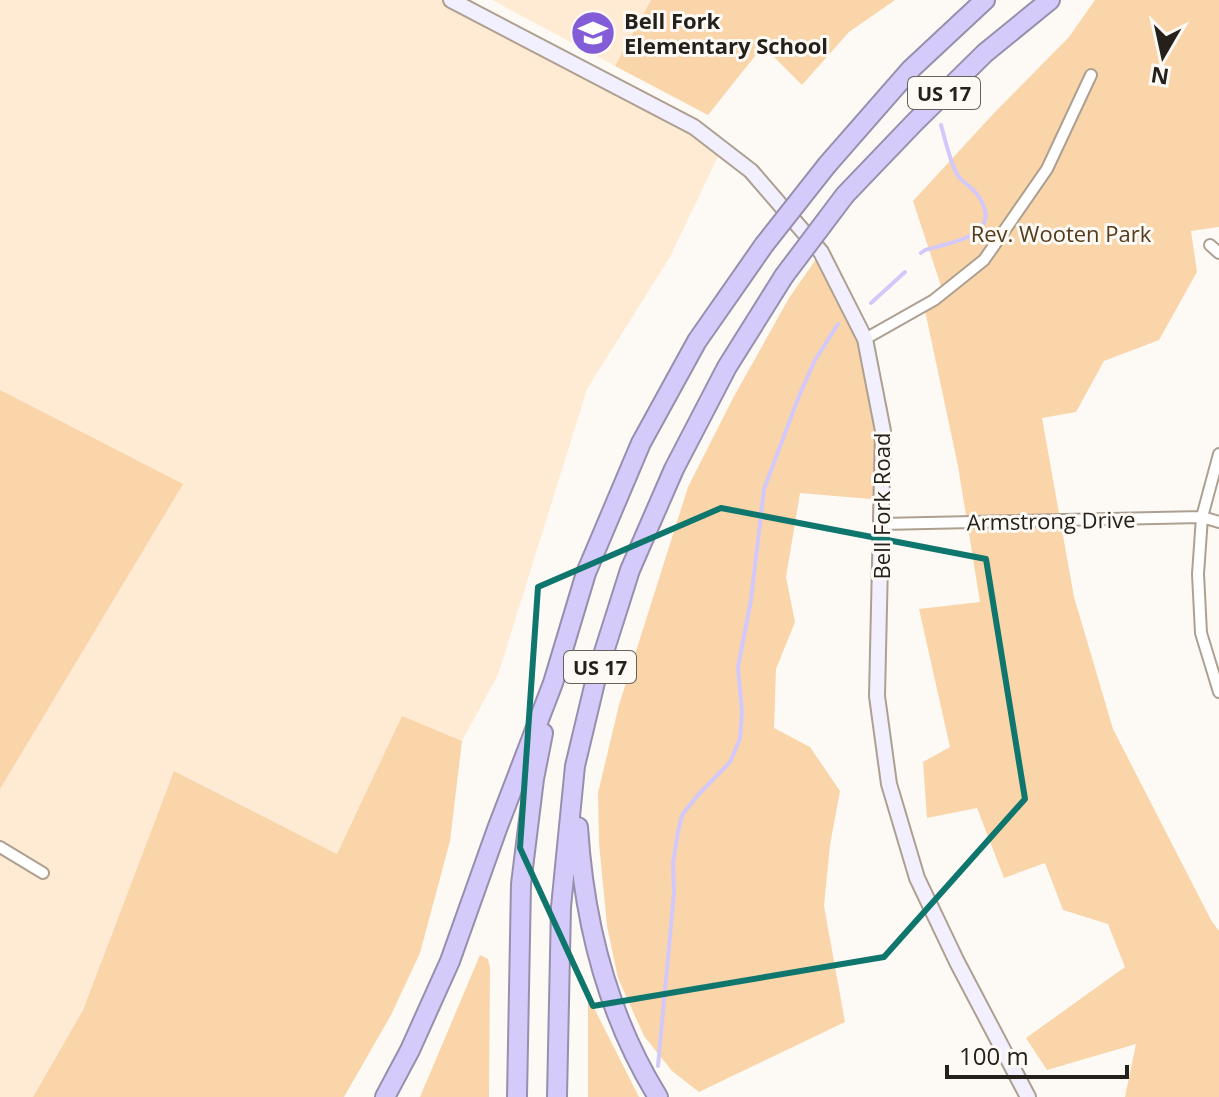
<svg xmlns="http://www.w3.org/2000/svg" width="1219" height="1097" viewBox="0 0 1219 1097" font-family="'Open Sans',sans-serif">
	<rect width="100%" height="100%" fill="#fdfaf6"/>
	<!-- built -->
	<path fill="#ffebd3" d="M0 0H451L722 148 670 257 587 389 498 675 462 741 402 717 337 854 174 771 83 1010 33 1097H0Z
		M492 0H651L615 66Z"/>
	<!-- green -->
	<path fill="#f9d5a9" d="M651 0H895L849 32 802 85 763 46 708 115 615 66Z
		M1095 0H1219V227L1191 231 1197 272 1159 340 1104 361 1076 412 1042 418 1074 597 1113 729 1211 920 1219 931V1097H1125L1136 1044 1047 1070 1026 1038 1125 967 1108 924 1063 910 1045 863 1004 878 977 808 927 818 923 762 950 747 919 609 980 602 958 466 924 306 944 295 913 201 995 112 1069 37Z
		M821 252 865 339 883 431 882 500 800 493 786 577 795 622 776 669 774 728 810 747 840 791 830 845 824 906 845 1022 699 1092 672 1071 644 1036 618 978 607 926 599 843 598 793 619 705 688 487 733 398 789 298Z
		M0 390 183 484 0 789Z
		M402 716 462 741 450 841 420 953 391 1015 344 1097H33L83 1010 174 771 337 854Z
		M480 955 488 959 490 968 489 1097H420Z
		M588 996 639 1097H588Z"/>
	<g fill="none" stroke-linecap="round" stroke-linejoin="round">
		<!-- stream -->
		<path stroke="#d3c8fa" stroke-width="4" d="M921 253 925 250C953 242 1004 235 979 197 973 187 962 183 957 174 950 162 945 139 941 125
			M871 303 905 272
			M658 1066 674 893 673 863 678 832 682 815 698 795 730 762 740 739 742 712 738 667 751 600 764 489 799 396 815 360 838 324"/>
		<!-- street casing -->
		<g stroke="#aea090" stroke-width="14">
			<path id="street" d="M1210 245 1219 253
				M865 339 934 300 984 260 1047 169 1091 75
				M1219 454 1202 517 1198 574 1201 633 1219 692
				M882 524 1202 517 1219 522
				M0 847 43 873"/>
		</g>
		<!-- secondary casing -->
		<g stroke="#aea090" stroke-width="18">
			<path id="secondary" d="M451 0 694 127 751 171 821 252 865 339 883 431 877 696 889 784 917 878 957 962 1028 1097"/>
		</g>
		<!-- highway casing -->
		<g stroke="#978fac" stroke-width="22">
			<path id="highway" d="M827 165 911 69 985 0
				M845 195 915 122 985 53 1050 0
				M578 827C584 921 608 1016 658 1097
				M385 1097 410 1050 450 961 497 829 553 683 586 573 641 443 697 341 764 245
				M517 1097 521 884 534 779 543 733
				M557 1097 561 907 575 766 597 674 630 570 674 469 727 367 784 276"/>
		</g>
		<!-- street -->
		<use href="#street" stroke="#fff" stroke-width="10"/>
		<!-- secondary -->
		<use href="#secondary" stroke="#f2effe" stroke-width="14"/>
		<!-- highway -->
		<use href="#highway" stroke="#d4cbfa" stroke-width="18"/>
		<!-- highway-bridge casing -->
		<g stroke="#978fac" stroke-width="22" stroke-linecap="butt">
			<path id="highway-bridge" d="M764 245 827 165
				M784 276 845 195"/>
		</g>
		<!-- highway-bridge -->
		<use href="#highway-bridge" stroke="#d4cbfa" stroke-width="18"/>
	</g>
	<!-- marked area -->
	<path fill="none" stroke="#0f766e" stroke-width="6" stroke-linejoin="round" d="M721 508 986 559 1025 799 884 957 593 1006 520 848 538 587Z"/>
	<!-- icons -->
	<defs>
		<g id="school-disc" transform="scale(2.3)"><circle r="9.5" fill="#835cd7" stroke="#fdfaf6"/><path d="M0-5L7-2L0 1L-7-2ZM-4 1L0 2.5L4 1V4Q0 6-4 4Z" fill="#fff"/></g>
	</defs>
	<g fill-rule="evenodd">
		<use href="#school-disc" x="593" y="33"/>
	</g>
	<g text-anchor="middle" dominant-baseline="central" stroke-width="6" stroke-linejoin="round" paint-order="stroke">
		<!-- shield labels -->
		<g fill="#fdfaf6" stroke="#66615c" stroke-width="2">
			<rect x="908" y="77" width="72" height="32" rx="6"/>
			<rect x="564" y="651" width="72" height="32" rx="6"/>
		</g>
		<g font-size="20" font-weight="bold" fill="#26201a">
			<text x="944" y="93">US 17</text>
			<text x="600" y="667">US 17</text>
		</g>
		<!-- poi labels -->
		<g font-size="22" font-weight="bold" fill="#26201a" stroke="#fdfaf6" text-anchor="start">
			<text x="624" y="20">Bell Fork<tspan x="624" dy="25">Elementary School</tspan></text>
		</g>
		<!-- park labels -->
		<g font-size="22" fill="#543b1b" stroke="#fdfaf6">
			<text x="1061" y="233">Rev. Wooten Park</text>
		</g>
		<!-- street labels -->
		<g font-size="22" fill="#26201a" stroke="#fdfaf6">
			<text transform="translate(881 506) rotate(-90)">Bell Fork Road</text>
			<text transform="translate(1051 520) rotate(-1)">Armstrong Drive</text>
		</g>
	</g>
	<!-- north arrow -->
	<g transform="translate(1163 56) rotate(189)" stroke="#fdfaf6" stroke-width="6" paint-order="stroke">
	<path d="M0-6L14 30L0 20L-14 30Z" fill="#26201a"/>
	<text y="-12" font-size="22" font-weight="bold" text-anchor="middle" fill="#26201a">N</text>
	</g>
	<!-- scale -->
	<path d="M947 1065v12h180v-12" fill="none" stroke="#26201a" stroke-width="4"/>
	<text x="959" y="1065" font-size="24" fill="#26201a" stroke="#fdfaf6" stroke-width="6" paint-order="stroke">100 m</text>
</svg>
